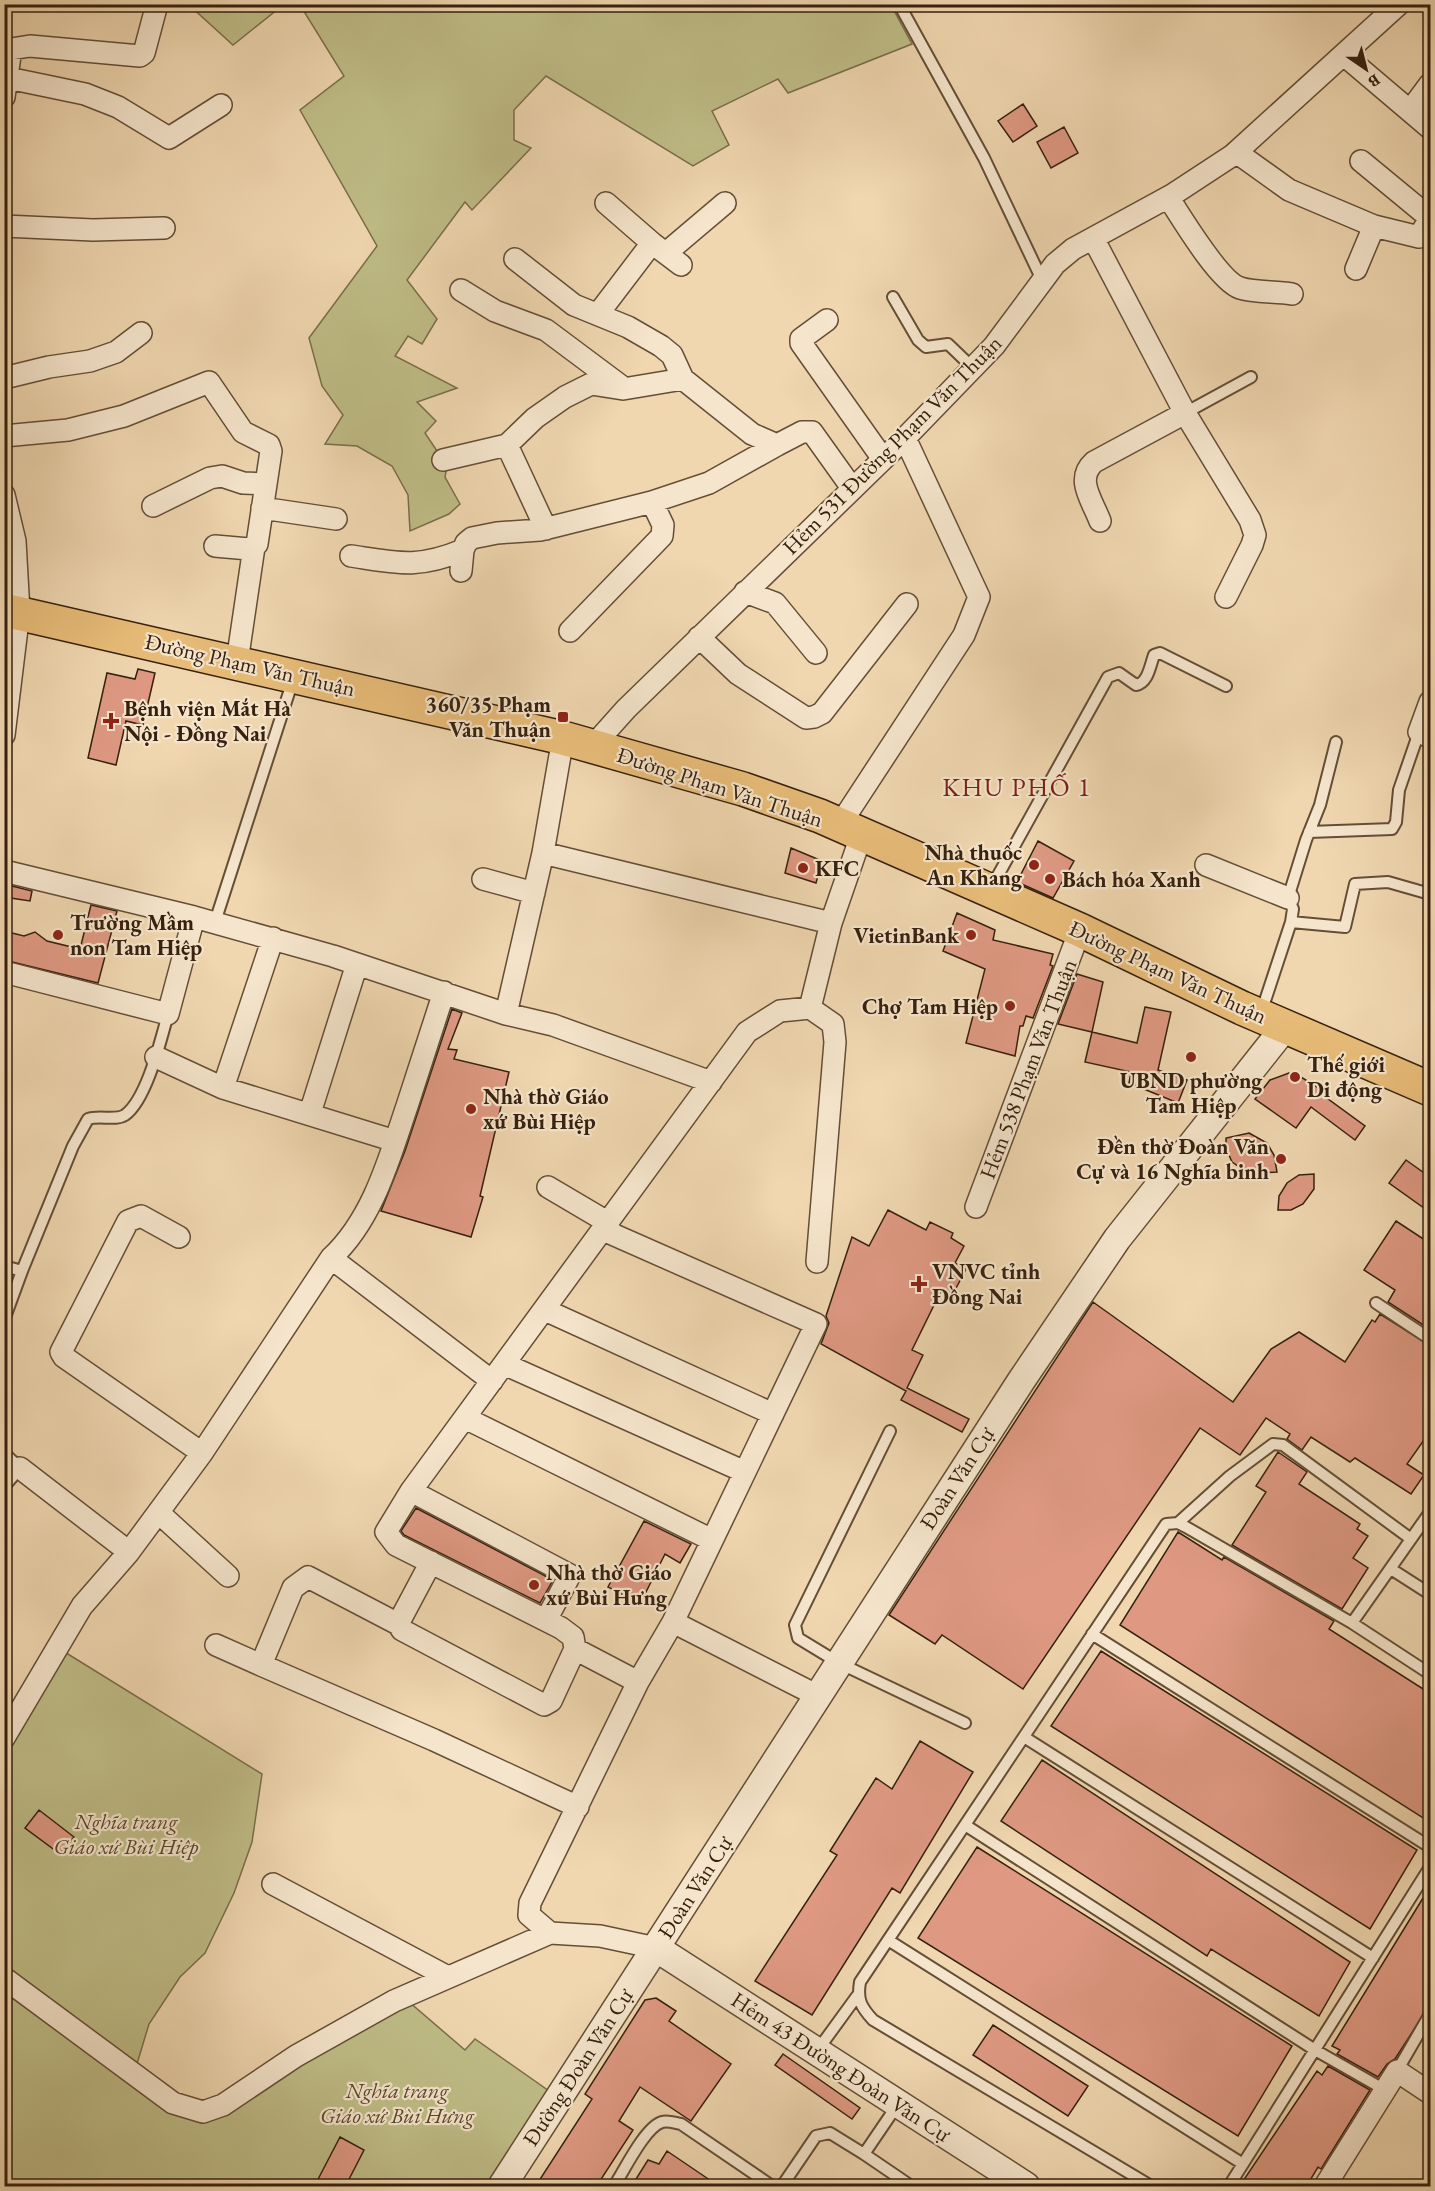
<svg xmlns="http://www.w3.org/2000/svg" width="1435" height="2191" viewBox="0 0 1435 2191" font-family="'EB Garamond',serif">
	<rect width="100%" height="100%" fill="#f0d7b0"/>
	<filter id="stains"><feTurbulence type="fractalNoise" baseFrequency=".00333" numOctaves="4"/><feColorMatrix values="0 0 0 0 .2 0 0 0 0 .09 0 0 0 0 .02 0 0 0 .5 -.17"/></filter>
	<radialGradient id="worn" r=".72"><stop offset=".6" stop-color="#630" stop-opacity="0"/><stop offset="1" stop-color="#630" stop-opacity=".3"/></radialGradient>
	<!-- green -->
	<path fill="#bfbd87" stroke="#7a6e4a" stroke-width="1.5" d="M189 5H283L233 45Z
		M300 5H891L912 44 788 93 778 79 712 111 729 145 693 166 546 76 514 110V140L531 148 472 210 465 202 407 280 437 319 422 344 408 336 395 356 457 388 417 402 436 421 425 433 447 466 445 477 460 504 449 514 410 531 408 495 392 466 357 446 325 444 343 415 322 386 309 338 377 246 300 110 344 76Z
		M63 1651 262 1774 252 1842 234 1893 205 1953 180 1977 149 2024 136 2067 5 1970V1751Z
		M4 1987 188 2116 409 2002 465 2050 475 2039 549 2091 489 2186H5Z"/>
	<!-- building -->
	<path fill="#df9983" stroke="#36200e" stroke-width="1.5" d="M1023 104 1037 126 1013 142 998 121Z
		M1064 127 1078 153 1051 168 1037 142Z
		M138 669 155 673 143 725 126 721 116 765 88 758 107 673 135 679Z
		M1038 841 1074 861 1053 898 1017 882Z
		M791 848 822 861 816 883 785 873Z
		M4 884 32 891 30 901 4 897Z
		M91 905 117 911 98 983 4 960V931L24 936 35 932 47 941 80 949Z
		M957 913 995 930 993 940 1053 954 1050 965 1053 966 1033 1018 1026 1016 1023 1026H1020L1015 1056 966 1043 985 969 943 951Z
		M1077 974 1103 982 1092 1032 1058 1024Z
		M1145 1007 1171 1012 1158 1070 1187 1080 1178 1103 1129 1083 1131 1072 1085 1062 1092 1032 1137 1043Z
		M452 1009 462 1013 448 1049 457 1050 454 1059 509 1072 480 1196 483 1197 471 1237 381 1211 405 1151Z
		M1289 1073 1296 1074 1322 1090 1320 1093 1365 1126 1355 1140 1311 1107 1296 1128 1255 1099 1270 1080Z
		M1249 1133 1267 1143 1274 1155 1277 1172 1250 1174 1232 1162 1226 1148V1138Z
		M1406 1160 1431 1178V1213L1389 1183Z
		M1314 1174V1189L1303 1204 1291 1210H1278L1279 1196 1287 1183 1299 1175Z
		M888 1210 926 1230 930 1222 953 1233 951 1238 964 1246 955 1263 966 1269 953 1294 942 1289 912 1350 923 1355 907 1388 969 1419 962 1432 901 1400 906 1391 821 1344 829 1323 826 1316 852 1237 869 1246Z
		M1396 1221 1431 1244V1330L1388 1302 1395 1290 1364 1270Z
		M1093 1302 1233 1402 1271 1349 1299 1332 1345 1362 1372 1320 1375 1322 1380 1314 1431 1346V1430L1407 1464 1424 1475 1411 1494 1355 1458 1350 1462 1311 1437 1302 1450 1287 1439 1290 1434 1266 1418 1240 1455 1200 1428 1023 1689 942 1635 935 1644 889 1615Z
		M1278 1452 1307 1472 1299 1484 1360 1524 1357 1529 1368 1536 1353 1558 1368 1568 1342 1609 1232 1545 1266 1492 1256 1486Z
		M416 1508 553 1580 540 1603 404 1535 401 1531Z
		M644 1521 691 1544 680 1563 665 1554 640 1604 608 1587Z
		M1178 1532 1222 1560 1224 1557 1334 1621 1329 1629 1431 1694V1823L1120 1625Z
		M1101 1651 1417 1850 1370 1929 1051 1726Z
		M920 1741 973 1772 900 1893 892 1888 812 2015 755 1981 837 1855 830 1851 876 1778 892 1789Z
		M1042 1760 1350 1962 1319 2016 1211 1949 1207 1956 1001 1821Z
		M39 1810 74 1837 60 1854 25 1828Z
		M977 1847 1292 2046 1238 2136 918 1938Z
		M1431 1885V2003L1395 2059 1387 2064 1378 2077 1337 2054 1340 2050 1332 2046Z
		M656 1998 676 2011 669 2021 731 2064 691 2121 640 2087 619 2121 633 2130 596 2187H535L592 2099 585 2094 645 2000Z
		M993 2025 1088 2086 1068 2116 973 2055Z
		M783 2054 860 2108 852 2119 775 2065Z
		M1328 2066 1370 2090 1321 2169 1318 2167 1306 2187H1239L1317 2071 1322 2075Z
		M340 2137 364 2150 345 2187H314Z
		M667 2151 720 2187H631L648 2160 659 2164Z"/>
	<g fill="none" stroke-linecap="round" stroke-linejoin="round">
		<!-- service casing -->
		<g stroke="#644e36" stroke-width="14">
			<path id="service" d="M899 4 984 158 1043 282
				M893 297 918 340 926 347 948 344 973 368
				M1185 413 1251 377
				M1309 832 1392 829 1396 822 1399 790 1419 732
				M991 888 1108 677 1119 673 1136 685C1148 683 1150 666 1154 655L1160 653 1226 686
				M215 922 293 680
				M1291 922 1345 927 1355 884 1388 882 1430 894
				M1261 1013 1291 922 1293 909 1288 898 1306 840 1320 805 1336 742
				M4 1266 22 1271 73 1146 88 1119C99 1115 116 1121 125 1115 147 1099 161 1039 168 1014
				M1376 1303 1430 1339
				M4 1320 22 1271
				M890 1431 795 1625 798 1638 839 1663 965 1723
				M4 1453 20 1468 4 1487
				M1178 1523 1230 1476 1273 1444 1283 1445 1411 1539
				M1391 1569 1430 1594
				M1352 1623 1430 1512
				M1092 1634 1430 1847
				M1024 1737 1373 1958
				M965 1825 1315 2050 1385 2090
				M888 1940 1243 2164
				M817 2051 857 1996
				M1397 2071 1430 2014
				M898 2104 864 2154 911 2186
				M614 2186C624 2171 645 2127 662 2122 668 2120 675 2123 681 2124L772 2186
				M782 2186 816 2136 830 2133 864 2154
				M1151 2186 873 2020C861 2007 857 2000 860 1982L1166 1524 1178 1523 1186 1527 1352 1623 1430 1674
				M1229 2186 1430 1867"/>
		</g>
		<!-- minor casing -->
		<g stroke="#644e36" stroke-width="24">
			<path id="minor" d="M1344 55 1430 128
				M8 78 85 94 118 107 169 138 221 105
				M4 97 11 49 30 46 140 56 144 53 157 4
				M1410 111 1430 84
				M1236 152 1289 190 1374 226 1356 269
				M1361 161 1430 218
				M1168 197C1181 217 1219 281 1240 288 1255 293 1276 291 1292 294
				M606 203 652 243
				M4 226 93 230 164 228
				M1374 226 1419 237 1430 218
				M1093 238 1185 413 1250 520 1255 535 1252 545 1226 597
				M666 253 725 203
				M515 259 574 305 628 327 661 346 672 355 683 379 752 434 777 445 802 432H812L852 488
				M461 290 495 311 546 330 621 386
				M598 314 652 243 681 265
				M827 320 801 339V343L883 459
				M4 378 49 367 90 361 116 352 141 333
				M4 436 68 430 124 416 209 382 243 432 269 445 271 451 257 544 249 549 215 546
				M507 445 546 529
				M443 460 507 445 535 418 565 397 591 384 623 389 683 379
				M4 495 15 541 19 612 4 735
				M153 506 210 478 222 476 243 483 266 484
				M262 508 336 519
				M1100 521C1092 500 1075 479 1094 462L1185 413
				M351 556C397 563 418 569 463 550
				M461 571 463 550 466 543 472 538 497 533 540 530 652 502 709 483 777 445
				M745 592 775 603 816 653
				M570 631 662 536 663 525 652 502
				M699 637 738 674 806 718 814 717 822 713 907 604
				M237 662 254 547
				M1430 702 1419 732 1430 737
				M592 747 626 709 905 438 994 346 1055 264 1073 249 1172 195 1233 155 1399 4
				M839 826 964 635 979 597 905 438
				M543 853 831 923
				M1206 865 1288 898
				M4 871 194 917 333 956 506 1014 553 1025 711 1082
				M483 879 534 893
				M4 972 168 1014 194 917
				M506 1014 543 853 563 738
				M156 1057 223 1088 395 1141
				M223 1088 273 938
				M310 1113 357 964
				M548 1187 609 1223
				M976 1207 1080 930
				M179 1237 141 1216 128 1221 61 1352 64 1357 202 1453
				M331 1258 492 1381
				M817 1262 835 1042 833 1024 810 1008 831 923 861 836
				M545 1310 773 1414
				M504 1364 745 1472
				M465 1418 712 1540
				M20 1468 129 1552
				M411 1491 570 1575 546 1620
				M159 1513 228 1576
				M431 1562 398 1624 402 1630 544 1705 551 1701 575 1649
				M673 1622 818 1696
				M398 1624 308 1577 293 1588 261 1665 434 1740 578 1807
				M216 1645 261 1665
				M638 1682 575 1649 573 1637 561 1628 396 1545 386 1532 411 1491 747 1032 780 1011 810 1008
				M4 1738 82 1606 129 1552 202 1453 331 1258C373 1219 389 1159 407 1106 419 1068 432 1030 444 992
				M273 1884 448 1977
				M550 1933 529 1915 530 1903 638 1682 673 1622 816 1324 603 1230
				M4 1978 173 2103 203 2112 223 2105 296 2056 394 2001 550 1933 600 1936 656 1948
				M1325 2186 1397 2071 1430 2093"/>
		</g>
		<!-- tertiary casing -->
		<g stroke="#644e36" stroke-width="30">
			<path id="tertiary" d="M656 1948 1026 2186
				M502 2186 1021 1381 1117 1239 1285 1027"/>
		</g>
		<!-- primary casing -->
		<g stroke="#36200e" stroke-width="36">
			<path id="primary" d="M4 610 563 738 743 789 820 816 1080 930 1242 1008 1430 1089"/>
		</g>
		<!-- service -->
		<use href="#service" stroke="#f5e5cc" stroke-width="10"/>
		<!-- minor -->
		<use href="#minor" stroke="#f5e5cc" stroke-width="21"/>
		<!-- tertiary -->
		<use href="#tertiary" stroke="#f5e5cc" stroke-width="27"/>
		<!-- primary -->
		<use href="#primary" stroke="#e8bc78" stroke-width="33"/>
	</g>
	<!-- markers -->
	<g fill="#8f2418" stroke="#f5e5cc" stroke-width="2">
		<rect x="557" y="711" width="12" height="12" rx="3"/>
		<path d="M108 712h6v6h6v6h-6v6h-6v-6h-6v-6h6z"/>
		<circle cx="1034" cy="865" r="6"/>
		<circle cx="803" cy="868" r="6"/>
		<circle cx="1050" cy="879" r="6"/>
		<circle cx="58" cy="935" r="6"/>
		<circle cx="971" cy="935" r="6"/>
		<circle cx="1010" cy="1006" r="6"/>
		<circle cx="1191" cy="1057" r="6"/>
		<circle cx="1295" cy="1077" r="6"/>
		<circle cx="471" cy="1109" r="6"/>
		<circle cx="1281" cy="1159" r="6"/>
		<path d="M916 1275h6v6h6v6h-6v6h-6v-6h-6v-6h6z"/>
		<circle cx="534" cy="1585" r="6"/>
	</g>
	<g text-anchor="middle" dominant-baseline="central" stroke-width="4.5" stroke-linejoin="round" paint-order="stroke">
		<!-- street labels -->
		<g font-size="22" fill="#36200e" stroke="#f5e5cc">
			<text transform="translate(892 445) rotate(-45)">Hẻm 531 Đường Phạm Văn Thuận</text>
			<text transform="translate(250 665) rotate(13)">Đường Phạm Văn Thuận</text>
			<text transform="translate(720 787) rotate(18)">Đường Phạm Văn Thuận</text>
			<text transform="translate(1168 972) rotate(25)">Đường Phạm Văn Thuận</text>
			<text transform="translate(1028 1069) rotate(-69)">Hẻm 538 Phạm Văn Thuận</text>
			<text transform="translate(957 1478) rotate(-57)">Đoàn Văn Cự</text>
			<text transform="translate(695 1887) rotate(-57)">Đoàn Văn Cự</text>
			<text transform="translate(578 2067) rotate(-57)">Đường Đoàn Văn Cự</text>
			<text transform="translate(841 2067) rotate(33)">Hẻm 43 Đường Đoàn Văn Cự</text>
		</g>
		<!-- poi labels -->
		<g font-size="22" font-weight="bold" fill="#36200e" stroke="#f5e5cc" text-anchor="start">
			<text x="551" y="704" text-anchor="end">360/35 Phạm<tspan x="551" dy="25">Văn Thuận</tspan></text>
			<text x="124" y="708">Bệnh viện Mắt Hà<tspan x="124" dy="25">Nội - Đồng Nai</tspan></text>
			<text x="1022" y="852" text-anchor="end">Nhà thuốc<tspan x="1022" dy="25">An Khang</tspan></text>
			<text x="815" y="868">KFC</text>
			<text x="1062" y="879">Bách hóa Xanh</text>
			<text x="70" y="922">Trường Mầm<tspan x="70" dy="25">non Tam Hiệp</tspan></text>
			<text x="959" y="935" text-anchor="end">VietinBank</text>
			<text x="998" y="1006" text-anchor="end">Chợ Tam Hiệp</text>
			<text x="1307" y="1064">Thế giới<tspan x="1307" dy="25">Di động</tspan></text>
			<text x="1191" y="1080" text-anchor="middle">UBND phường<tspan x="1191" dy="25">Tam Hiệp</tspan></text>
			<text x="483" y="1096">Nhà thờ Giáo<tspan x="483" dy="25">xứ Bùi Hiệp</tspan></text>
			<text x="1269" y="1146" text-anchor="end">Đền thờ Đoàn Văn<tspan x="1269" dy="25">Cự và 16 Nghĩa binh</tspan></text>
			<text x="932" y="1271">VNVC tỉnh<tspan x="932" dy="25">Đồng Nai</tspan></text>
			<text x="546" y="1572">Nhà thờ Giáo<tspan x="546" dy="25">xứ Bùi Hưng</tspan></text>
		</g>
		<!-- park labels -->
		<g font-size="22" font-style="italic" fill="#58472c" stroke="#f5e5cc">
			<text x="126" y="1821">Nghĩa trang<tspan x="126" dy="25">Giáo xứ Bùi Hiệp</tspan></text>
			<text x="397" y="2090">Nghĩa trang<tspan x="397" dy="25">Giáo xứ Bùi Hưng</tspan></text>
		</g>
		<!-- quarter labels -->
		<g font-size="26" letter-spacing="1.5" fill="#7a1f14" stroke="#f5e5cc">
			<text x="1017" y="787">KHU PHỐ 1</text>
		</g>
	</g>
	<!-- margin -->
	<rect width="1435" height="2191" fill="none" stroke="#f0d7b0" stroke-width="24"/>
	<rect x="6" y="6" width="1423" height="2179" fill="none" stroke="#36200e" stroke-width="3"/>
	<rect x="12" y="12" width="1411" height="2167" fill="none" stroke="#36200e" stroke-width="1.5"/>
	<!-- north arrow -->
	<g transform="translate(1366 69) rotate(145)" stroke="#f5e5cc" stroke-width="4.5" paint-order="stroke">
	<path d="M0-4.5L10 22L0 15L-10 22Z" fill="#36200e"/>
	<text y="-9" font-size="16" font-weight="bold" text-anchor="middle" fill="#36200e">B</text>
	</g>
	<rect width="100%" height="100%" filter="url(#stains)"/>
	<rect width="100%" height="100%" fill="url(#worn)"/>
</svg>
